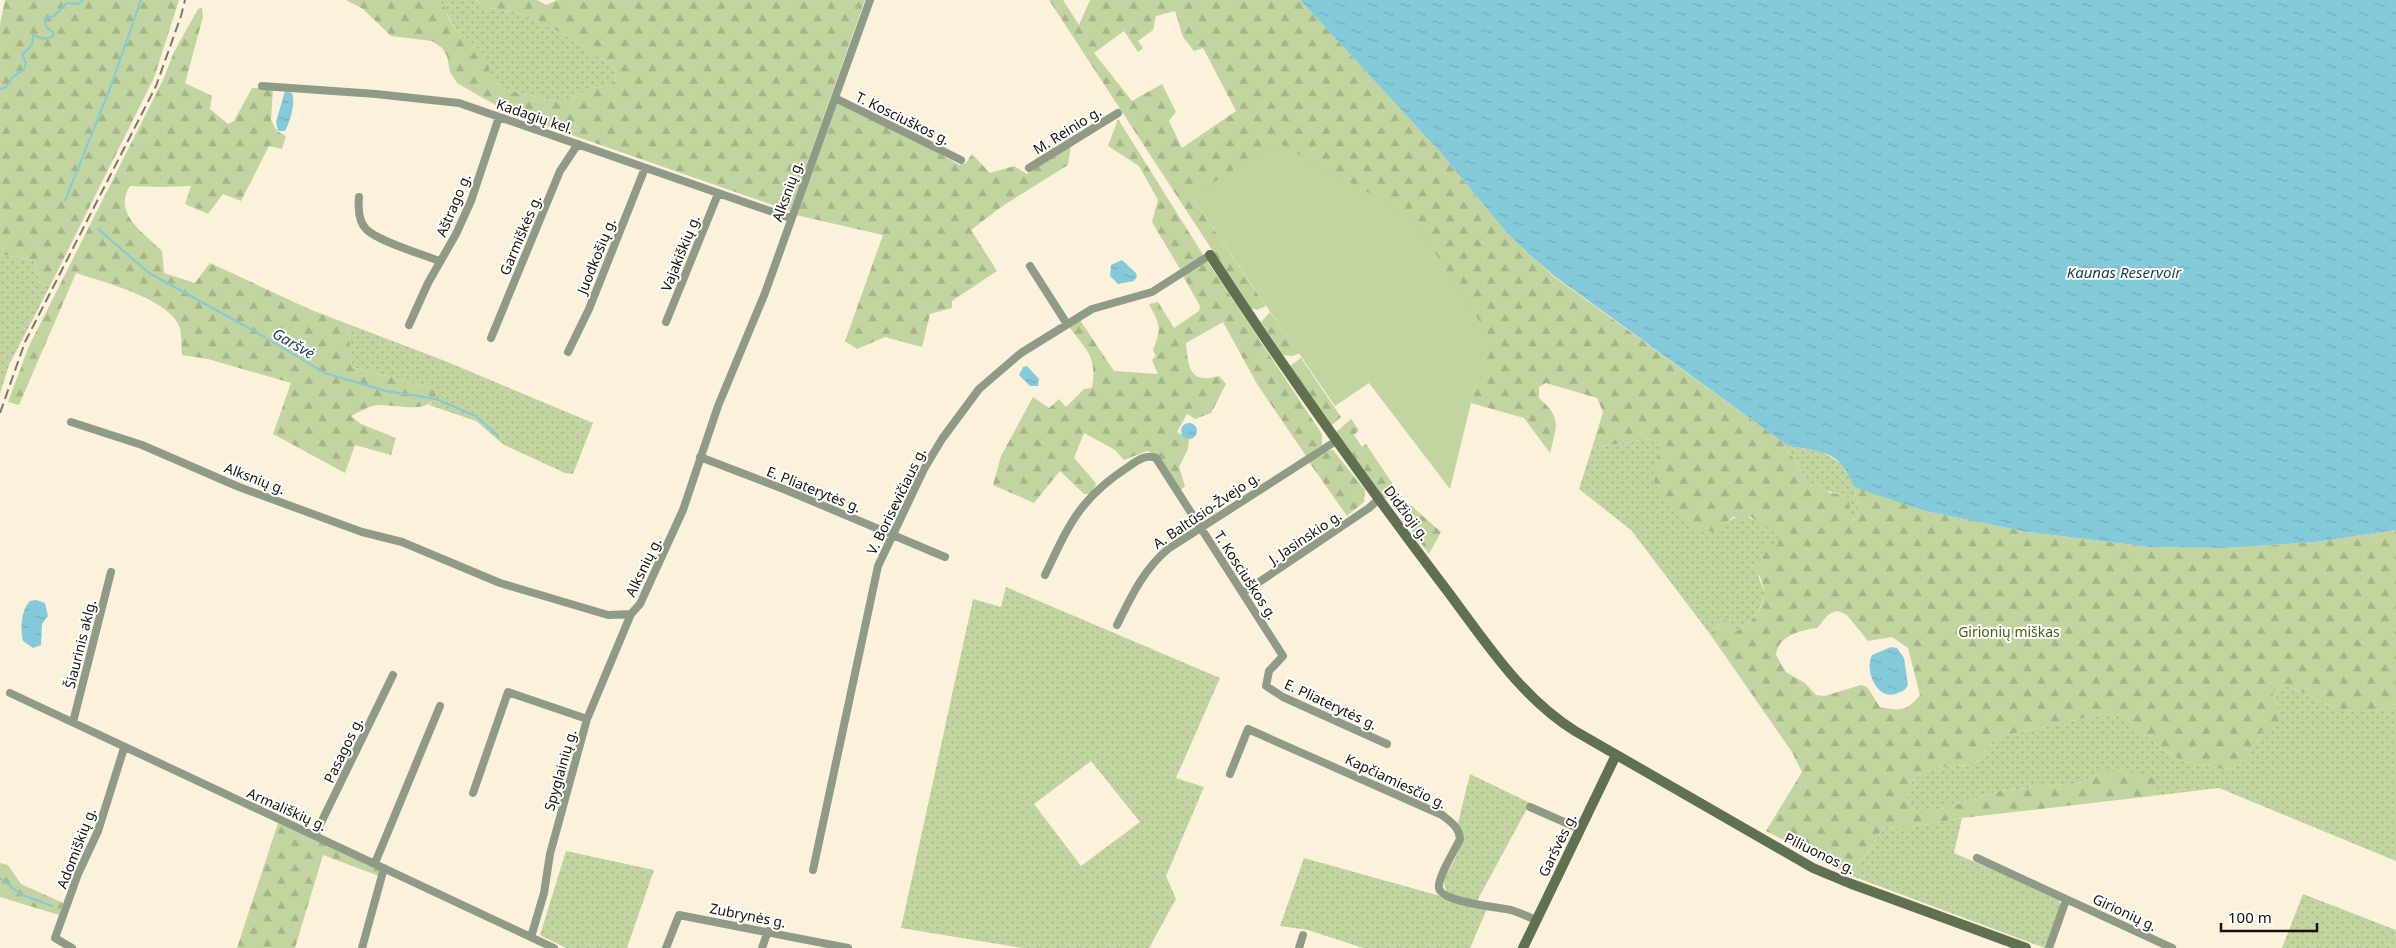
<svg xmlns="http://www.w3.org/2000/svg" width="2396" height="948" viewBox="0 0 2396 948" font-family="'Noto Sans',sans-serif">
	<defs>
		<pattern id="grass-dots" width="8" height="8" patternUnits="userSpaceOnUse" patternTransform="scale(1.25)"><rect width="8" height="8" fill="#c2d4a0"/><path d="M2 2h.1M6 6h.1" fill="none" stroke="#a6b588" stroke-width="1.8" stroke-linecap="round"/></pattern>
		<pattern id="forest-firs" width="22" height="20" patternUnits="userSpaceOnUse" patternTransform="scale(1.25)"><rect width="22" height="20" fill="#c2d4a0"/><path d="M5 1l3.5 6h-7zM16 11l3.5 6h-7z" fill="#a6b588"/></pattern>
		<pattern id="water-ripples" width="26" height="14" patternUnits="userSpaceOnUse" patternTransform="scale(1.25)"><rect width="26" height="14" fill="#84cada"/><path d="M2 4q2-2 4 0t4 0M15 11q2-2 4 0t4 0" fill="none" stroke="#71acba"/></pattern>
	</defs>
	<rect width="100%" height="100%" fill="#fcf2dc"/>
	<!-- grass -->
	<path fill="url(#grass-dots)" fill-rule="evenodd" d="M440 0H476L484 8C531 8 575 42 613 66 621 86 607 89 591 87L569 102H560L507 90 500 86 489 77 482 53 454 27Z
		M0 254 34 261 40 284 50 286 9 365 0 394Z
		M348 324 445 361 593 423 573 474 565 473 504 445 476 421 429 405 436 399 429 387 352 367Z
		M1648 439 1662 442 1716 531C1742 506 1751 519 1778 532V545L1758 576C1760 582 1765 590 1764 595 1762 609 1748 627 1736 631L1729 621 1724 620 1710 634 1631 530 1579 489 1592 448Z
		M1788 446 1821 451 1842 464 1850 477 1859 505 1856 519 1851 520 1844 494C1829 493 1817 487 1804 480L1798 464 1787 450Z
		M1006 587 1220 678 1176 778 1204 787 1166 876 1176 899 1149 948H1023L901 928 973 599 1001 607ZM1091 761 1140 822 1081 866 1034 804Z
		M2283 685C2299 690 2311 697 2326 704 2347 713 2375 713 2396 707V861L2219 788 2152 796 2156 790 2153 778 2118 770 2105 771 2083 782 2000 791 1932 812H1916C1908 806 1906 801 1908 792 1915 763 1952 767 1974 765L1991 743 2002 736 2103 714H2116L2128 721 2166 752 2185 762 2228 770 2245 761 2263 730 2280 716 2272 693Z
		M1470 774 1530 803 1477 901 1447 894 1443 881C1452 863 1468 843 1458 823Z
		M1962 818 1954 853 2059 899 2061 906 2045 948 1852 876 1884 827 1905 828Z
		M566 851 654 870 627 948H566L540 935Z
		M1304 858 1487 909 1470 948H1363L1308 930 1280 926Z
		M2303 894 2396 930V948H2282Z"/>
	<!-- forest -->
	<path fill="url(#forest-firs)" fill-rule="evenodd" d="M5 0H179L154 78 50 286 40 284 34 261 0 254V24Z
		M346 0H440C447 8 447 19 454 27 463 37 475 43 483 54 495 70 480 76 507 90L560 102H569L591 87C607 89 621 86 613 66 575 42 531 8 484 8L476 0H537L546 5 557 0H865L790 211 526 119 499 107 457 83 450 72 447 56 442 48 432 41 391 36 363 9Z
		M1049 0H1063L1079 25 1090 0H1300L1439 151 1507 233 1553 276 1788 446 1787 450 1798 464 1804 480 1823 488 1830 493 1844 494 1849 499 1851 520 1856 519 1859 505 1853 486 1925 511 2027 532 2150 547 2225 548 2316 542 2396 530V707C2375 713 2347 713 2326 704 2311 697 2300 690 2283 685L2272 693 2280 716 2277 725 2263 730 2245 761 2228 770 2185 762 2166 752 2128 721 2116 714H2103L2002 736 1991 743 1974 765C1952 767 1915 763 1908 792 1906 801 1908 806 1916 812H1932L2000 791 2083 782 2105 771 2118 770 2139 774 2153 778 2159 784 2152 796 1962 818 1905 828 1884 827 1852 876 1766 831 1802 772 1792 752 1710 634 1724 620 1729 621 1736 631C1748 627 1764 608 1764 594 1765 585 1757 572 1754 563L1761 558 1765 544 1778 545V532L1762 525 1751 517H1733L1716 531H1703L1687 526 1662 497 1652 477 1661 442 1648 439 1592 448 1603 412 1597 398 1546 383 1539 387V398C1562 418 1557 425 1550 453L1524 418 1471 403 1491 338 1191 196 1266 306 1257 310 1250 308ZM1175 11 1183 37 1194 51 1203 48 1236 111 1182 148 1169 121 1176 112 1162 84 1132 101 1094 53 1124 31 1138 52 1143 48 1138 41 1153 30 1156 16ZM1838 611 1847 615 1868 641 1892 637 1908 648 1920 695C1906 712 1901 711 1880 707L1867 687 1861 685 1824 696 1816 695 1805 683 1786 672 1776 655C1778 636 1800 630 1817 628 1825 621 1825 613 1838 611Z
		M202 8 203 17 185 83 212 96 210 109 228 124 234 121 252 88 273 89 271 120 277 131 286 136 282 149 269 146 241 201 223 194 208 214 185 204 191 186 162 187 130 186C112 213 144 233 162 251L164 273 195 283 210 263 309 309 348 324 352 367 429 387 435 392 436 399C419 414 398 404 378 405 369 406 359 412 351 416L361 424 396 438 391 455 355 445 345 473 273 434 291 383 208 359 182 355C181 347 182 336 180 328 171 299 103 282 76 273L19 405 8 402 29 346 163 80 174 52 198 9Z
		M837 103 923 144 959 165 966 163 972 154 990 173 1014 166 1027 174 1071 145 1068 165 1004 205 971 230 997 271 952 301V308L930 314 922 347 885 337 857 349 845 341 883 235 796 215Z
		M1118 119 1202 253V256L1180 269 1152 222 1158 200 1139 166 1108 146Z
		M1207 261 1322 434V445L1306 456 1257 384 1223 322 1186 343C1188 366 1189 385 1219 376L1226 384 1211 413 1195 419 1187 414 1177 432 1189 439 1188 449 1179 467 1185 486 1181 490 1155 454 1147 451 1124 460 1115 450 1084 433 1074 458 1095 482 1096 485 1090 494H1084L1060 471 1034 503 993 485 1001 456 1033 397 1049 408 1059 399 1066 407 1084 389 1092 388C1097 357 1088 352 1070 328L1071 325 1080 320 1114 371 1158 374 1152 360 1156 356 1153 350C1162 327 1160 325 1149 304L1158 302 1174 328 1199 311 1200 306 1183 276Z
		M1270 312 1299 353 1293 356 1283 355 1261 322Z
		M1301 358 1341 417 1331 426 1290 366Z
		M1351 419 1359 430 1354 435 1362 447 1366 444 1392 483 1393 488 1389 498H1384L1336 432Z
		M1330 450H1333L1365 490 1364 502 1347 516 1309 462Z
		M1407 502 1441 532 1429 554 1393 506Z
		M278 823 381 869 379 876 323 855 295 948H237Z
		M0 863 8 865 21 884 63 903 59 915 0 897Z"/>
	<!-- garden -->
	<path fill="#c2d4a0" d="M1279 143 1412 217 1491 339 1471 403 1450 489 1369 383 1335 406 1191 196Z"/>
	<!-- water -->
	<path fill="url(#water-ripples)" d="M1300 0H2396V530L2316 542 2225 548 2150 547 2027 532 1925 511 1862 490 1853 486C1842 451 1820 451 1788 446L1553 275 1528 253 1507 233 1439 151Z
		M285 91 292 93C296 103 290 122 285 131H278L276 122Z
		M1122 260 1136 273 1137 277 1134 281 1118 284 1110 276 1111 265Z
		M1027 366 1039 379 1038 386H1030L1019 375 1023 367Z
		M1181 431a8 8 0 1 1 16 0a8 8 0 1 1-16 0Z
		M36 600 45 603 48 616 42 624 41 645 33 648 23 641C20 629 21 610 30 601Z
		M1891 647 1897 648 1904 658 1908 685C1905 691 1901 692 1895 694 1877 700 1864 670 1872 655Z"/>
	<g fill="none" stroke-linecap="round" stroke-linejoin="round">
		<!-- stream -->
		<path stroke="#84cada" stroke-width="2" d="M0 89 6 87 13 77 24 69 26 63 22 55 32 45 33 35 44 39 52 37 54 33 46 27 45 19 54 16 67 3 78 4 83 0
			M65 201 109 91 141 0
			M98 229 149 273 256 332 325 373 386 391 436 399 476 416 498 436
			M0 878 20 894 52 906"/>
		<!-- minor -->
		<path stroke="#8f9b86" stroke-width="8" d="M262 86 376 94 459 103 790 218
			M835 98 961 160
			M1029 168 1118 113
			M359 197C358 208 358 222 367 230 380 242 422 254 439 261
			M1030 266 1067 324
			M666 322 718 194
			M409 325 428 283 456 234 471 201 499 117
			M491 338 560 171 578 144
			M568 352 589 309 645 168
			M71 422 142 445 239 487 362 532 402 542 500 583 608 615 631 614 640 604 683 510 718 406 765 293 870 0
			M700 457 786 490 945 557
			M1045 575C1069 525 1079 499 1128 467 1137 461 1145 454 1156 458L1283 656 1269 671 1266 686 1283 697 1387 744
			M1243 593 1369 508 1379 499
			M1117 625C1131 597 1143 570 1168 549L1336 441
			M10 693 554 948
			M73 722 111 572
			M1230 774 1248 729 1442 815C1451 822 1459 827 1460 839 1455 850 1437 878 1439 888 1441 902 1498 907 1511 910 1520 913 1527 916 1536 920
			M473 793 508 692 587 719
			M1530 807 1580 829
			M315 835 393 675
			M1977 858 2172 948
			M375 863 440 706
			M813 870 878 566 924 469 942 439 979 389 1021 353 1092 309 1152 292 1210 255
			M531 937 544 893 550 854 587 719 631 614
			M72 948 55 938 78 874 98 831 124 748
			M362 948 384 868
			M666 948 679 915 848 948
			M762 948 768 931
			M1299 948 1303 935
			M2049 948 2066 900"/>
		<!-- secondary -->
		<path stroke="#607152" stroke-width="10" d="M1210 255C1282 366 1359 474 1439 580 1480 633 1517 695 1575 731L1813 868 1849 883 2026 948
			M1523 948 1616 755"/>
		<!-- rail -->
		<path stroke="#7d7769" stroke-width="2" stroke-dasharray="10 5" stroke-linecap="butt" d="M0 413 25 342 156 86 181 16 185 0"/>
	</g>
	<g text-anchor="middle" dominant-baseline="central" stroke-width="4" stroke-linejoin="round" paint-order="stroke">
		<!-- street labels -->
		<g font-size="14" fill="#15120b" stroke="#fff">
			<text transform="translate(535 116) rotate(19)">Kadagių kel.</text>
			<text transform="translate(903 118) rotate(26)">T. Kosciuškos g.</text>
			<text transform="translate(1067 130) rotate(-32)">M. Reinio g.</text>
			<text transform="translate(787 191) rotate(-70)">Alksnių g.</text>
			<text transform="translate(453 205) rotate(-67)">Aštrago g.</text>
			<text transform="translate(520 235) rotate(-67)">Garmiškės g.</text>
			<text transform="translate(680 253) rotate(-68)">Vajakiškių g.</text>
			<text transform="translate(596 256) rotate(-68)">Juodkošių g.</text>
			<text transform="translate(255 478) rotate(21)">Alksnių g.</text>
			<text transform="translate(814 489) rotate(22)">E. Pliaterytės g.</text>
			<text transform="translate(896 501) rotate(-64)">V. Borisevičiaus g.</text>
			<text transform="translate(1206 510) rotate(-34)">A. Baltūsio-Žvejo g.</text>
			<text transform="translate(1407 513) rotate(53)">Didžioji g.</text>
			<text transform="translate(1305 537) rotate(-34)">J. Jasinskio g.</text>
			<text transform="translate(643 567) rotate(-64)">Alksnių g.</text>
			<text transform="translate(1246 575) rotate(57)">T. Kosciuškos g.</text>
			<text transform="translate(80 644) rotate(-76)">Šiaurinis aklg.</text>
			<text transform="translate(1331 704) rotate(25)">E. Pliaterytės g.</text>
			<text transform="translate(343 750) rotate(-64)">Pasagos g.</text>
			<text transform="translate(560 770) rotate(-74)">Spyglainių g.</text>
			<text transform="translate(1396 781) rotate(25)">Kapčiamiesčio g.</text>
			<text transform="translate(287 809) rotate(24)">Armališkių g.</text>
			<text transform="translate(1557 845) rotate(-64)">Garšvės g.</text>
			<text transform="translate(76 848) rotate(-69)">Adomiškių g.</text>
			<text transform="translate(1820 853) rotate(26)">Piliuonos g.</text>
			<text transform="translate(2125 912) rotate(25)">Girionių g.</text>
			<text transform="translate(748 915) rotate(11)">Zubrynės g.</text>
		</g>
		<!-- park labels -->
		<g font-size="14" fill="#495d0b" stroke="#fff">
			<text x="2009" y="631">Girionių miškas</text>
		</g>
		<!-- water labels -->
		<g font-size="15" font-style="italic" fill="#1c3e45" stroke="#fff">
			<text x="2124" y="272">Kaunas Reservoir</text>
			<text transform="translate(294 343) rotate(30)">Garšvė</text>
		</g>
	</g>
	<!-- scale -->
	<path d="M2221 923v8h96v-8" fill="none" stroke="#15120b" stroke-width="2.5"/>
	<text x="2228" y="923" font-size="15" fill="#15120b" stroke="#ffffff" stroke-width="4" paint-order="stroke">100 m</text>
</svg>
